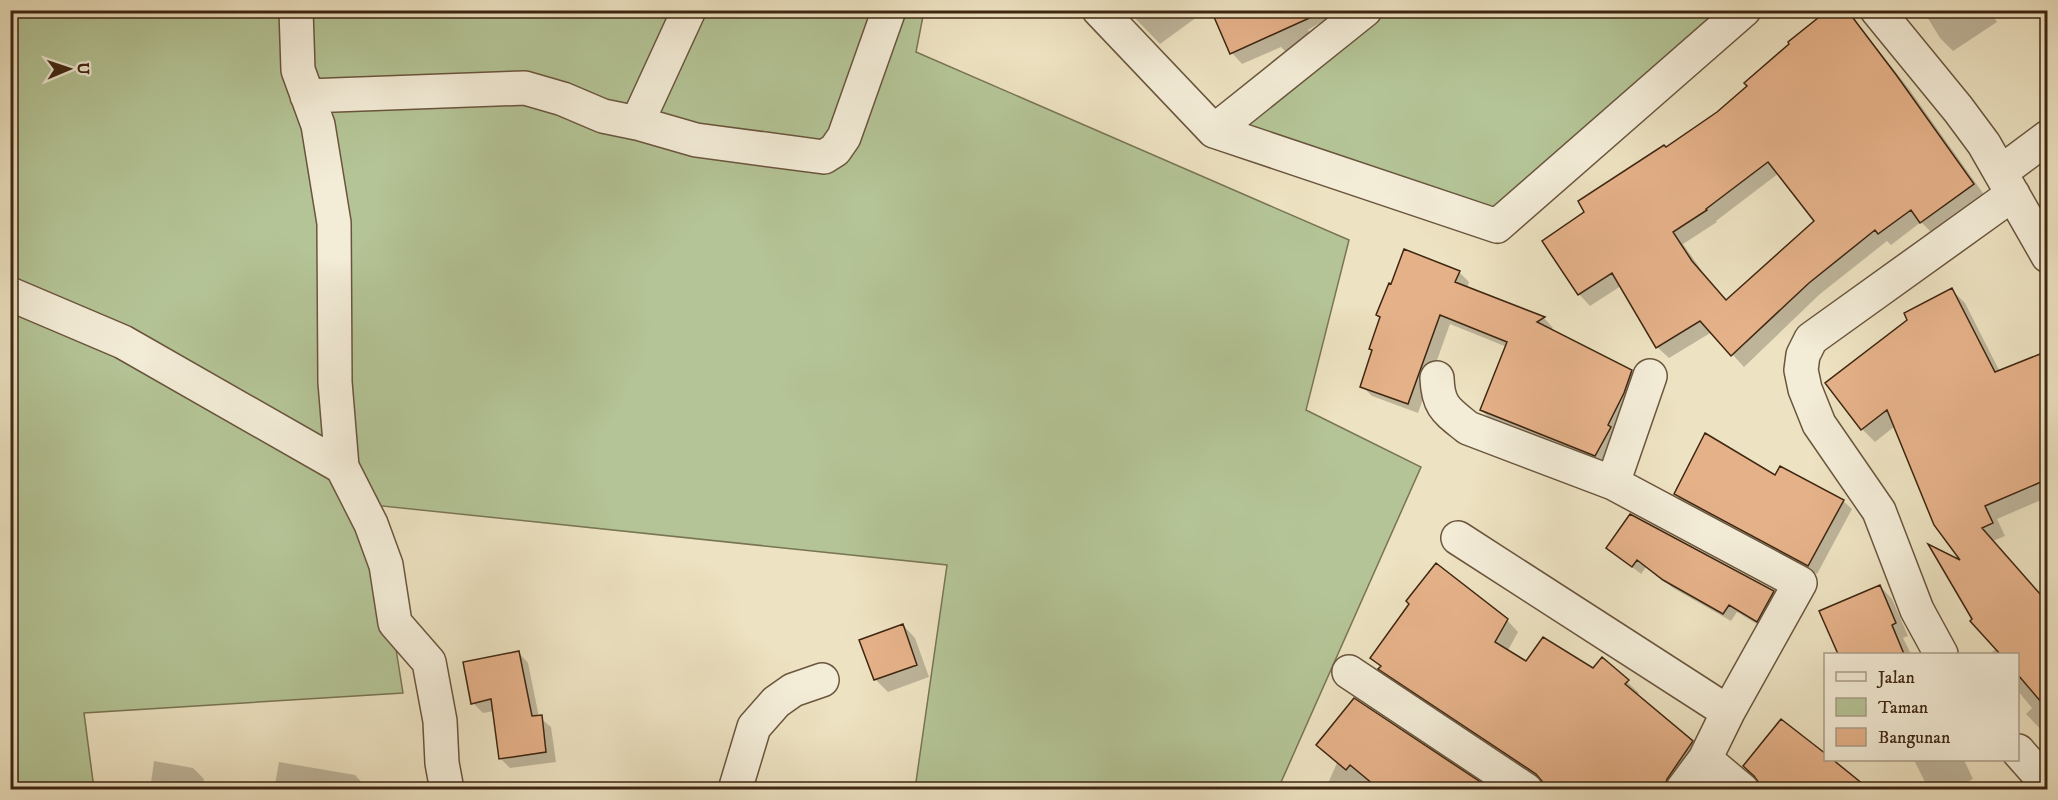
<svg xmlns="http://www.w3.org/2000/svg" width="2058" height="800" viewBox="0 0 2058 800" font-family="'IM FELL DW Pica',serif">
	<rect width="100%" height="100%" fill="#ede2c1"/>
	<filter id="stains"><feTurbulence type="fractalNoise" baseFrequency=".00333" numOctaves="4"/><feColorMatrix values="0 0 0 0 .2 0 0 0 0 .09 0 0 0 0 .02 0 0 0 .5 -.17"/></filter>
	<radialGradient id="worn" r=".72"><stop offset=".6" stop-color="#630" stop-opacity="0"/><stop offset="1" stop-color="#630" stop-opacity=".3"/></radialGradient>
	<!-- green -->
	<path fill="#b4c496" stroke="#797554" stroke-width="1.5" d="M10 11H924L916 52 1349 240 1306 410 1421 467 1278 789H915L947 565 373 505 403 693 84 713 94 789H11Z
		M1365 11H1744L1497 226 1214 131Z"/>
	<!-- shadow -->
	<path fill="#0003" fill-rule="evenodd" d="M1127 10H1192L1197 17 1160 44Z
		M1212 10H1341L1308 30 1312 38 1286 52 1281 47 1242 64 1232 53Z
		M1847 10 1909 89 1985 196 1933 234 1921 222 1891 245 1887 241 1820 294 1744 367 1712 332 1669 358 1657 347 1621 286 1590 306 1579 294 1544 241 1586 213 1666 149 1718 113ZM1779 173 1816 221 1727 301 1704 274 1683 244 1717 222 1716 221Z
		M1923 10H1989L1997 22 1953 51 1940 38Z
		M1459 272 1469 282 1467 288 1544 318 1553 328 1550 330 1631 371 1642 381 1606 465 1491 420 1481 410 1507 347 1450 324 1418 413 1372 396 1362 386Z
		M1952 290 1965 303 2000 372 2040 356 2048 363V497L1997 519 2005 536 1993 541 2048 602V737L2026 714 2032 708 2018 691V654H1989L1996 649 1965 564 1895 426 1875 442 1862 429Z
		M1776 477 1843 501 1852 509 1817 574 1684 503 1676 494Z
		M1608 548 1773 592 1782 600 1765 629 1737 612 1731 621 1673 588 1646 567 1641 574Z
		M1880 586 1892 599 1908 636 1903 638 1911 654H1839L1821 612Z
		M1507 620 1518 632 1507 652 1526 663 1593 670 1602 659 1639 693 1637 695 1692 742 1703 753 1679 790H1546L1544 782 1392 680 1372 658Z
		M903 625 915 638 929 677 888 692 875 679Z
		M518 652 528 663 539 717 551 727 556 762 510 768 500 758 494 711 483 713 473 703Z
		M1355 700 1489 790H1325L1337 763 1318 745Z
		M1826 760H1829L1866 790H1763L1761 782Z
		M1914 760H1964L1973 779 1953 790H1932L1926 784Z
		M154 761 193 768 204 779 202 790H150Z
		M279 762 355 775 366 787V790H274Z"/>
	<!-- building -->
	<path fill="#e5b189" stroke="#3e2611" stroke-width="1.5" fill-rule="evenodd" d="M1211 10H1327L1230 54Z
		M1828 10H1847L1897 76 1974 184 1920 223 1911 210 1878 234 1875 230 1809 283 1731 356 1700 321 1656 348 1612 273 1578 295 1542 241 1584 212 1578 201 1664 145 1666 147 1717 112 1747 86 1744 83 1789 44 1788 42ZM1768 162 1814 221 1726 300 1692 261 1673 232 1707 210 1706 209Z
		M1404 249 1460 271 1455 282 1545 317 1537 322 1632 370 1624 393 1608 425 1611 427 1595 456 1480 410 1507 342 1440 315 1408 404 1360 387 1372 350 1369 349 1380 317 1376 315 1389 283 1391 284Z
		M1952 288 1995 372 2040 354 2048 371V479L1985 506 1993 523 1982 528 2048 603V710L2018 675V654H2000L1970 621 1972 619 1928 544 1960 560 1934 525 1887 410 1861 430 1825 383 1907 320 1904 313Z
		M1705 433 1775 475 1780 466 1844 500 1808 566 1674 494Z
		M1630 514 1774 591 1757 622 1729 605 1723 614 1663 580 1637 560 1632 567 1606 548Z
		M1436 563 1508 619 1495 642 1526 661 1543 637 1593 668 1602 657 1629 680 1625 684 1693 741 1667 779 1664 789H1544L1542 781 1536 774 1378 669 1381 666 1370 658 1409 604 1406 601Z
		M1880 585 1896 623 1892 625 1904 654H1838L1819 611Z
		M903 624 917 665 874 680 859 640Z
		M519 651 532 716 542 715 546 752 499 759 491 699 471 704 463 662Z
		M1354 698 1491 789H1379L1350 765 1346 770 1316 745Z
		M1781 719 1826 754V759H1832L1869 789H1760L1759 783 1754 776 1743 766Z"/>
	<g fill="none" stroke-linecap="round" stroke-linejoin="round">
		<!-- minor casing -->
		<g stroke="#6a553d" stroke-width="36">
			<path id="minor" d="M296 10 298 70 318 125 334 223 335 382 342 467 371 524 386 565 395 623 429 662 440 721 442 763 447 790
				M1099 10 1214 131 1497 226 1744 10
				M1877 10 1958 109 1984 144 2048 256
				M307 96 525 88 563 99 603 116 637 123 696 140 824 157 835 150 844 137 889 10
				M637 123 689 10
				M1214 131 1365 10
				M2001 172 2048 137
				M10 294 123 342 342 467
				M1437 378C1438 407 1447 411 1468 428L1613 483 1800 583 1728 712 1705 759 1682 790
				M1613 483 1650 376
				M1458 538 1728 712
				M1941 654 1917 610 1879 511 1819 424 1805 389 1801 370 1803 355 1811 339 2013 194
				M1349 672 1526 790
				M2018 751 2048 785
				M1705 759 1742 790
				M735 790 754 727 776 702 793 690 822 680"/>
		</g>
		<!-- minor -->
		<use href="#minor" stroke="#f3ecd7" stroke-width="33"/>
	</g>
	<!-- margin -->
	<rect width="2058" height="800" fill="none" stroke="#ede2c1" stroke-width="36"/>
	<rect x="12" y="12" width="2034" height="776" fill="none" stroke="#3e2611" stroke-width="3"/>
	<rect x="18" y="18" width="2022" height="764" fill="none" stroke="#3e2611" stroke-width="1.5"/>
	<!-- legend -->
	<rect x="1824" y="653" width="195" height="108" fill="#f3ecd7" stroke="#ab9d88" stroke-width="1.5"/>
	<rect x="1836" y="672" width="30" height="9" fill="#f3ecd7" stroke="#ab9d88" stroke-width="1.5"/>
	<text x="1878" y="683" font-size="18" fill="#3e2611">Jalan</text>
	<rect x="1836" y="698" width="30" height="18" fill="#b4c496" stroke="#ab9d88" stroke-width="1.5"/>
	<text x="1878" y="713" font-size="18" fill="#3e2611">Taman</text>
	<rect x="1836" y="728" width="30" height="18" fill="#e5b189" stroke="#ab9d88" stroke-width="1.5"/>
	<text x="1878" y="743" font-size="18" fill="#3e2611">Bangunan</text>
	<!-- north arrow -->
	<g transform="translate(69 69) rotate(88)" stroke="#f3ecd7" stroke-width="4.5" paint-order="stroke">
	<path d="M0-4.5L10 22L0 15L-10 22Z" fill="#3e2611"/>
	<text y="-9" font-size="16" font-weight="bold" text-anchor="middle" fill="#3e2611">U</text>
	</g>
	<rect width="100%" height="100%" filter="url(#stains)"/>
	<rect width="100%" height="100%" fill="url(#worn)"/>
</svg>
